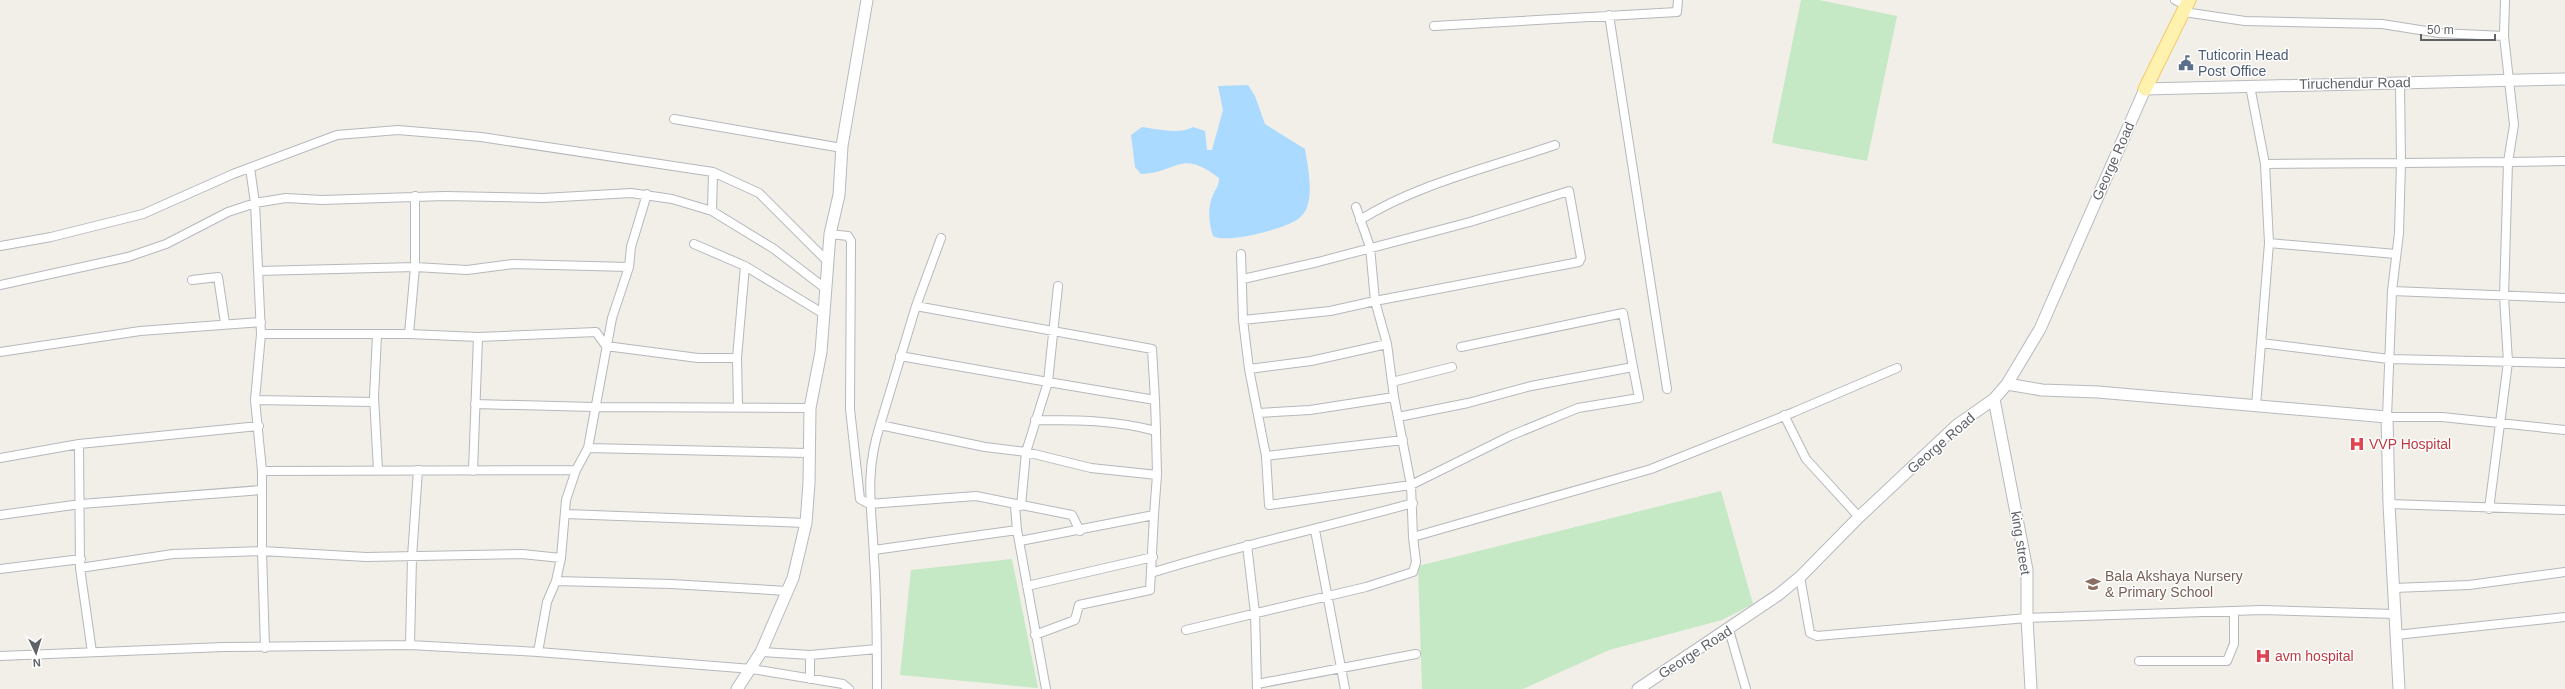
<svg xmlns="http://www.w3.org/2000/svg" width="2565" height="689" viewBox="0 0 2565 689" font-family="Arial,sans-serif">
	<rect width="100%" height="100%" fill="#f1efe8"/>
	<!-- green -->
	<path fill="#c5e8c5" d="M1801 0H1819L1897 16 1867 161 1772 143Z
		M1721 491 1753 604 1722 620 1609 650 1523 689H1422L1418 566Z
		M1012 559 1038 688 900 675 911 570Z"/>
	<!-- water -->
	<path fill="#aadaff" d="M1248 85 1255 96 1265 124 1305 149C1308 168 1313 189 1307 207 1306 211 1301 217 1298 219 1285 229 1225 244 1213 236 1209 224 1207 208 1213 195 1216 188 1219 186 1219 178 1180 148 1178 173 1141 174L1135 167 1131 135 1142 127C1159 129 1177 135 1193 127L1205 131 1207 150H1212L1223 110 1218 86Z"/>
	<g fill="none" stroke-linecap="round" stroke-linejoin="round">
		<!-- street casing -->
		<g stroke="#b5b8bc" stroke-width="10">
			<path id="street" d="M2175 0 2187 6
				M2505 0 2504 36 2514 125 2508 162 2401 163 2399 233 2392 291 2565 298
				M2184 12 2245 21 2382 24 2439 33 2504 36
				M1609 15 1667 389
				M1434 26 1677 12 1678 0
				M2250 86 2265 164
				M674 119 842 148
				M415 196V267L409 334 478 337 596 332 606 346 698 358H737
				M712 211 713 172
				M1360 220C1417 184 1491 167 1555 145
				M830 234 848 236 851 241 850 409 860 499 869 504 976 496 1072 515 1080 531
				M694 244 745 266 824 314
				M0 246 51 237 143 214 233 174 337 135 398 130 481 137 713 172 759 193 828 262
				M1241 254 1243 320 1249 369 1266 456 1269 505 1411 485 1510 436 1578 408 1639 398 1633 367
				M2396 254 2269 243 2265 164 2401 163 2400 82
				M258 271 415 267 467 270 513 264 629 267
				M1243 279 1318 262 1470 222 1569 191 1581 258 1579 262 1375 301 1387 344 1394 397 1411 485 1413 537 1651 469 1794 412 1897 368
				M192 280 218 277 225 323
				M0 285 128 257 166 244 228 212 255 203 286 198 322 200 445 196 543 198 631 193 672 199 712 211 774 249 826 289
				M1058 286 1048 382 1155 400 1156 431
				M2392 291 2387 417H2442L2565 430
				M916 306 1152 349 1155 400
				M1243 320 1330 311 1375 301 1370 247 1356 207
				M261 334H409
				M377 335 374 397 378 470
				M2261 343 2389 359 2565 363
				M0 352 140 331 261 322
				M1249 369 1311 361 1387 344
				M1392 382 1452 367
				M255 400 374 402
				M475 404 594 407 810 408
				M2256 406 2269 243
				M738 407 737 358 745 266
				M1258 413 1310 410 1394 397
				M1784 415 1806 459 1859 517
				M1398 417 1468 403 1531 386 1633 367 1623 313 1461 347
				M880 425 916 306 941 238
				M588 448 808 453
				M1266 456 1403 440
				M0 458 79 444
				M262 471 576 470
				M473 471 478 337
				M2389 504 2565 510
				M1021 506 1026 452 1091 468 1157 475
				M2489 509 2508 362 2504 296 2508 162 2565 161
				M566 514 806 523
				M0 515 81 504 261 490
				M1017 530 1046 689
				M1315 530 1345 689
				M1020 541 1154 515 1157 475 1156 431C1115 420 1077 420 1035 420
				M1247 545 1255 613 1257 688
				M874 550 1017 530 1015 506
				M80 568 173 554 262 551V471L255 400 261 334 255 203 250 168
				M0 569 81 559
				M1151 573C1237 546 1326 527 1413 503
				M1800 577 1810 633 1817 636 2027 618 2262 610 2395 614
				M556 581 671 584 787 591
				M1027 586 1153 557
				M2394 588 2469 585 2565 572
				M1186 630 1366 587 1413 572 1416 562 1413 537
				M1729 630 1746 689
				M1035 635 1075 620 1079 605 1150 590 1154 515
				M2396 635 2565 617
				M410 645 412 557 418 470
				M265 648 262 551 366 557 522 554 561 558
				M92 652 80 568 79 444 259 426
				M538 652 547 602 556 581 561 558 566 500 576 470 588 448 612 318 629 267 631 247 647 194
				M761 652 810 655 877 649
				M810 655V679
				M0 656 224 647 410 645 538 652 752 669 843 684 849 689
				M2139 661H2227L2234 644V611
				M1257 684 1416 654
				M877 689C877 645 877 602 874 558 872 508 864 475 880 425L985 447 1026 452 1048 382 900 356"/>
		</g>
		<!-- secondary casing -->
		<g stroke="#b6babf" stroke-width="13">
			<path id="secondary" d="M2007 384 2042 390 2098 392 2387 417 2389 504 2399 689
				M1994 399 2027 570V618L2031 689
				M737 689 761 652 793 578 806 523 809 483 810 408 821 352 830 234 839 195 842 146 867 0
				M1638 689 1778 595 1800 577 1859 517 1957 425 1994 399 2007 384 2040 329 2145 89 2565 79"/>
		</g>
		<!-- primary casing -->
		<g stroke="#f2c960" stroke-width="15">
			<path id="primary" d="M2145 89 2189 0"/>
		</g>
		<!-- street -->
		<use href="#street" stroke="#fff" stroke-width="8"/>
		<!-- secondary -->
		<use href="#secondary" stroke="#fff" stroke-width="11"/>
		<!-- primary -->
		<use href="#primary" stroke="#fff2af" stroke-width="13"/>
	</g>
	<!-- icons -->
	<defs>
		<g id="civic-bare" transform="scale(1.2)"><path d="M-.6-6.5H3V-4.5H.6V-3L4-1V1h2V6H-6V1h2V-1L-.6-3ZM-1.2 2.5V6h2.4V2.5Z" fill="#5c6f8a" stroke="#fff" stroke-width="2.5" paint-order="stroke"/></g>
		<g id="hospital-bare" transform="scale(1.2)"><path d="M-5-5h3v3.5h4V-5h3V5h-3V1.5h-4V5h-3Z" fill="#e0444e" stroke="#fff" stroke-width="2.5" paint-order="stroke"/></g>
		<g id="school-bare" transform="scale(1.2)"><path d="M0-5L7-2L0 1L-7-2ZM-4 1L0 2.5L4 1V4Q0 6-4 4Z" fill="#8d6e63" stroke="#fff" stroke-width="2.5" paint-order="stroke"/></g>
	</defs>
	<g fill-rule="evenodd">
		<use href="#civic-bare" x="2186" y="63"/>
		<use href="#hospital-bare" x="2357" y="444"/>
		<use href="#school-bare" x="2093" y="584"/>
		<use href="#hospital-bare" x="2263" y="656"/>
	</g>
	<g text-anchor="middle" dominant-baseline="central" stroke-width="3" stroke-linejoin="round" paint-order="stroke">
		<!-- service labels -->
		<g font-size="14" fill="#4e5e75" stroke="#fff" text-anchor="start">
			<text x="2198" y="55">Tuticorin Head<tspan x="2198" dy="16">Post Office</tspan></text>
		</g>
		<!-- street labels -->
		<g font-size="14" fill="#5f6368" stroke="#fff">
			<text transform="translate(2355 83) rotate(-1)">Tiruchendur Road</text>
			<text transform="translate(2113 161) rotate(-66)">George Road</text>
			<text transform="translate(1941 443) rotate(-41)">George Road</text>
			<text transform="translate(2021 543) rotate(81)">king street</text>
			<text transform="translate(1695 652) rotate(-33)">George Road</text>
		</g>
		<!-- health labels -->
		<g font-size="14" fill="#be3a42" stroke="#fff" text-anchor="start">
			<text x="2369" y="444">VVP Hospital</text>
			<text x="2275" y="656">avm hospital</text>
		</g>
		<!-- education labels -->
		<g font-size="14" fill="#785e54" stroke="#fff" text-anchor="start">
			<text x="2105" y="576">Bala Akshaya Nursery<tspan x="2105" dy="16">&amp; Primary School</tspan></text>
		</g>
	</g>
	<!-- north arrow -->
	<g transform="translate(36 653) rotate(176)" stroke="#ffffff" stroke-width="3" paint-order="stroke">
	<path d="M0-3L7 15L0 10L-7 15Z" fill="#5f6368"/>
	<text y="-6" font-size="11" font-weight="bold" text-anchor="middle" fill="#5f6368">N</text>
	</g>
	<!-- scale -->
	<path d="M2421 34v6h74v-6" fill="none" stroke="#5f6368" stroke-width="2"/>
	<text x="2427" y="34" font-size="12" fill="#5f6368" stroke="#ffffff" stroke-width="3" paint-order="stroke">50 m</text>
</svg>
